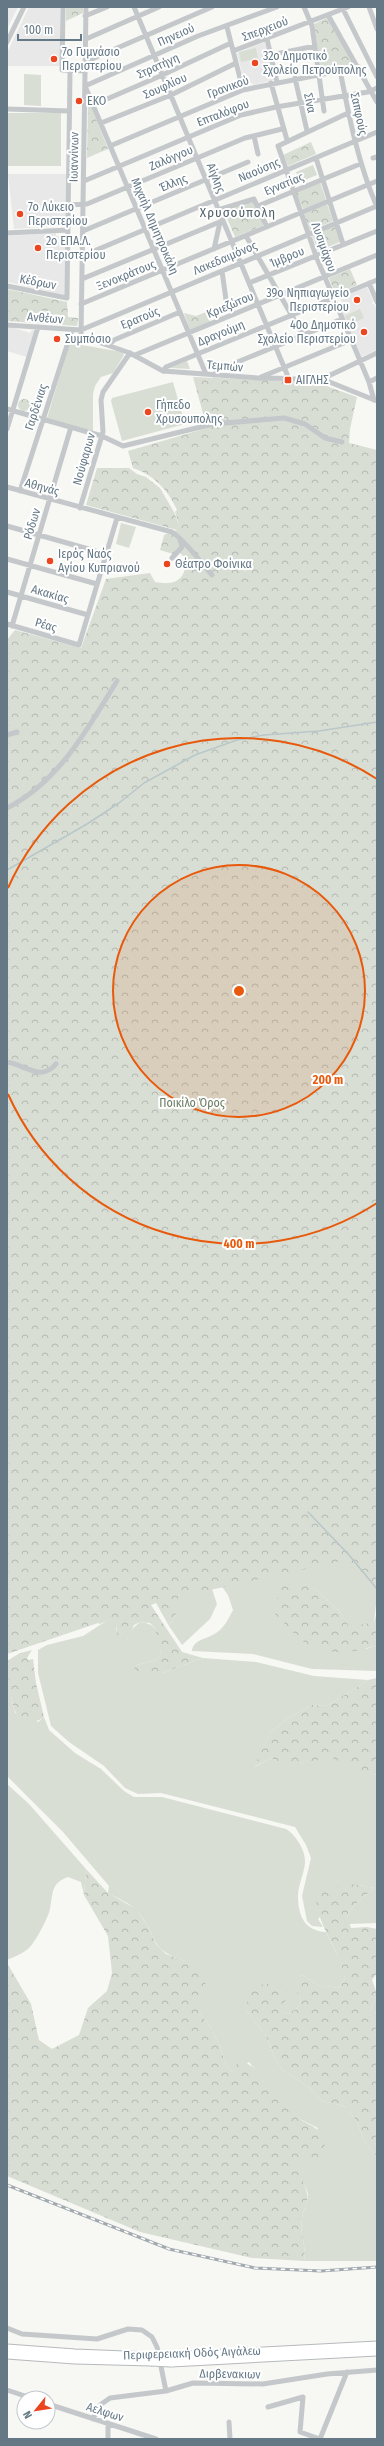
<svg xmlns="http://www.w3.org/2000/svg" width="384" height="2446" viewBox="0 0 384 2446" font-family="'Fira Sans Condensed',sans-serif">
	<defs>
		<pattern id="forest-crowns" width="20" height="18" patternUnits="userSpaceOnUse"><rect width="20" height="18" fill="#d8ded4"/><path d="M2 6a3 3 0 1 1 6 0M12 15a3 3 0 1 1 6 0" fill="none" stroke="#b3b9b2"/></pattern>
	</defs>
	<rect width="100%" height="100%" fill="#f7f7f3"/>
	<!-- built -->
	<path fill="#e7e8e7" d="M7 7H18L7 29Z
		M29 7H60V66H7V53Z
		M265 42 274 80 254 85 252 83 245 85 237 53Z
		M8 174H67V225L14 229Z
		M56 233V236H66L65 295 7 282V236Z
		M367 287 373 301 372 304H374L377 310V350L361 357 343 314 344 311 340 308 342 302 340 298Z
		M8 326 30 333 32 330 35 331 27 357 7 351Z"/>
	<!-- grass -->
	<path fill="#d8ded4" d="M256 48 258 58 241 62 239 52Z
		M24 74 41 75V106L24 105Z
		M7 113H61V166H7Z
		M313 165 317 175 300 182 296 172Z
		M360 309 364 318 349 325 345 316Z
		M70 343 122 352 124 355 113 373 101 377 95 386 93 394V431L47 418Z
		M187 361 190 369 170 368Z
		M173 382 185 424 122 441 111 401 112 398Z
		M121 523 136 527 129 548 116 544Z
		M308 1528 353 1564 377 1595 374 1622 349 1628 341 1613 312 1586 366 1649 377 1645V1671L312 1669 253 1654 192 1651C193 1639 208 1639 216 1633 224 1628 229 1618 233 1610L228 1595 214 1576Z
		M164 1531 211 1586 217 1604 210 1619 182 1645 169 1626 177 1612Z
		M114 1616 116 1619V1630L127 1640 131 1630 140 1622C160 1624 158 1636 161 1653L157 1660 137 1665 162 1673 203 1658 256 1662 314 1676 368 1680 327 1706 312 1705 285 1720 270 1733 255 1767 271 1758C298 1770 305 1758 331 1758 341 1758 363 1772 377 1775V1923L349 1924 347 1916C352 1904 364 1898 374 1888L352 1884 318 1919 323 1927 312 1926 307 1921 302 1896 311 1858 306 1845 295 1827 161 1793 138 1794 125 1788 104 1766 69 1742 51 1726 38 1673V1650L47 1645 83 1636Z
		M11 1697 15 1713 38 1722 44 1717 49 1730 75 1753 101 1769 124 1791 134 1797H162L286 1829C296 1835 306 1851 305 1863 304 1874 298 1885 298 1896 298 1916 305 1931 326 1932L343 1967 345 1979 339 1988 318 1985 302 1975 292 1981 301 2000 298 2008 287 2014 275 2009 246 2010 266 2036 276 2061 284 2071 310 2088 322 2101 344 2106 356 2120 365 2142 377 2157V2261H304C307 2243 299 2235 302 2218 303 2211 308 2202 308 2194 306 2183 295 2173 297 2163 299 2151 312 2138 318 2128L296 2117 283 2104 249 2062 234 2073 226 2065 220 2046 210 2026 200 2014 185 1961C146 1948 159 1936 137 1911 130 1903 117 1898 108 1893L109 1886 63 1832 7 1776V1698Z
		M7 1784 29 1804 86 1869 84 1895 81 1882 68 1877C51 1883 53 1893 50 1909 48 1918 36 1941 29 1948 24 1953 14 1957 7 1960Z
		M377 1994V2013L370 2012Z"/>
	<!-- forest -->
	<path fill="url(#forest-crowns)" d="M66 7H83V13L66 21Z
		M327 18 354 64 321 70 314 24Z
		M89 101 108 149 87 158 88 102Z
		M311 142 316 154 288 166 283 155Z
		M320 182 326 200 303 209 296 192Z
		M253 201 264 225 235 237 224 211Z
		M327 204 333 221 310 231 304 214Z
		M335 225 340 242 318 251 312 235Z
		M350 269 357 285 335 294 329 278Z
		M7 289 67 302 68 317 78 318 77 326 7 321Z
		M206 312 210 322 190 330 184 313 196 316Z
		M193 377 315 382 357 397 350 429 349 443 377 450V1595L347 1560 178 1597 177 1612 169 1626 156 1603 151 1605 182 1652 203 1658 162 1673 135 1677 132 1672 137 1665 157 1660 161 1653 155 1628 150 1623 140 1622 134 1625 127 1640H118L115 1617 100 1624 98 1623 7 1654V640L15 630 81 648 106 579 150 573 155 582C175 586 186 580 186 559L177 550 173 554 160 550 164 535 177 530 86 505 97 468H129L137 474 146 477 160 488 174 512 180 527 175 512 177 510C168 490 154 475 133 468L128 451 207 428Z
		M18 405a6 6 0 1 1 12 0a6 6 0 1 1-12 0Z
		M280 1585 312 1586 341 1613 349 1627 374 1622 377 1612V1645C356 1653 324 1657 304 1642 294 1634 284 1623 275 1614Z
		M32 1650 27 1658 28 1660 33 1659 36 1683 44 1717C36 1724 21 1724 16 1713 13 1708 13 1702 11 1697L7 1698V1661L20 1653Z
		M377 1678V1775L365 1772 332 1758 286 1765 271 1758 254 1767 270 1733 285 1720 312 1705 327 1706 368 1680Z
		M86 1869 108 1893 136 1909 147 1925 156 1944 166 1954 185 1961 202 1975 207 1987 196 1997 200 2014 210 2026 220 2046 226 2065 234 2073 238 2060C262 2065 276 2099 295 2115 307 2126 315 2123 326 2140 322 2161 316 2158 297 2162 297 2174 306 2182 307 2194 309 2201 303 2210 302 2218 299 2235 307 2243 304 2261L252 2258 140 2232 7 2176V1963L31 2004 39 2040 52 2049 79 2035 88 2008 107 1991 112 1973 108 1936 84 1895Z
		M352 1884 374 1888C364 1898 352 1904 347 1916L351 1928 367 1927 377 1929V1973L372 1980 377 1994 370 2012 377 2013V2157L365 2142 356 2120 344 2106 322 2101 310 2088 284 2071 276 2061 266 2036 246 2010 249 1992 259 1985 280 1982 289 1998 276 2009 287 2014 298 2008 301 2000 291 1981 302 1975 318 1985 339 1988 345 1979C340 1950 320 1930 316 1901L325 1889Z"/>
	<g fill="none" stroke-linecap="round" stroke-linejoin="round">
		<!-- stream -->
		<path stroke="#b9c7ca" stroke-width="1.5" d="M7 870 87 824 119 803 144 783 195 755 237 740 264 735 319 731 377 722
			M308 1512 349 1555 377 1589"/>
		<!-- highway casing -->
		<g stroke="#b6babd" stroke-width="9">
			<path id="highway" d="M7 2348 75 2353 150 2356
				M7 2355 75 2360 151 2362
				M170 2356 377 2345
				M171 2363 377 2352"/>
		</g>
		<!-- minor -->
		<path stroke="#c4c8cb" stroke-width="5" d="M63 7 62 70 85 71
			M86 7 81 336 130 353 163 371 258 378 322 379 377 401
			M134 7 289 379
			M304 7 312 26 324 111
			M369 7 377 29
			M343 9 377 77
			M328 15 377 102
			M85 16 107 7
			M227 27 243 90
			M86 39 159 7
			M267 39 277 82
			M7 42 24 7
			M233 51 348 7
			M271 55 315 46
			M85 62 212 7
			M340 70C349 117 358 163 377 207
			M295 78 307 131
			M271 83 287 140
			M93 105 158 77 231 43
			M7 109 69 111
			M348 113 278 146 316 256 369 382 374 400
			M101 123 171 95 236 63
			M254 136 258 154
			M110 146 243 90 359 67
			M316 158 343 244
			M373 158 377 157
			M84 181 241 115 276 107 368 92 377 88
			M68 205 87 204 245 138 282 129
			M258 206 360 164
			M218 210 254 199 267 227
			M83 231 248 162
			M7 233 68 230
			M246 236 303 335
			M214 249 220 222
			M82 256 377 132
			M222 271 227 307
			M82 279 222 221
			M249 283 377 231
			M369 283 377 302
			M7 286 67 298 70 71
			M81 304 377 181
			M7 325 81 330 377 206
			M109 345 114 340 180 312
			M135 355 377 255
			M163 371 166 367 377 280
			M206 374 85 86 198 36 277 7
			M214 375 218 370 342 319
			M261 377 351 340
			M322 379 377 353
			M369 382 377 378
			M7 409 102 436 123 446 213 424 284 418 305 424 325 438 342 442
			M7 429 38 327
			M7 487 172 532C187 542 199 561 212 575
			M20 491 72 330
			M80 508 103 432 101 400 103 392 130 353
			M7 526 106 554
			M172 558 182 547 180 539
			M7 559 97 584
			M7 592 88 615
			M7 624 79 645 117 518
			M12 626 71 427
			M7 735 17 732
			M7 808C59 782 88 728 117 681
			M7 1062C26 1065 41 1082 56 1064
			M7 2328 22 2334 97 2339 128 2329 142 2330 152 2337 157 2347 166 2391
			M7 2390 31 2398
			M48 2404 156 2439
			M268 2407 303 2397 300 2432 320 2439
			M93 2419 100 2405 110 2398 166 2391 193 2383 263 2384 327 2374 377 2370
			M229 2422 230 2439
			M108 2423V2439
			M320 2439 347 2372"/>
		<!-- highway -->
		<use href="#highway" stroke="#fff" stroke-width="7"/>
		<!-- rail casing -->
		<g stroke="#a2aaaf" stroke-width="3">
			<path id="rail" d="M7 2185 169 2249 255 2268 321 2271 377 2267"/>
		</g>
		<!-- rail -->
		<use href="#rail" stroke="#fff" stroke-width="1.5" stroke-dasharray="4.5" stroke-linecap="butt"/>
		<!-- highway-bridge casing -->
		<g stroke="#b6babd" stroke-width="9" stroke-linecap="butt">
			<path id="highway-bridge" d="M150 2356H170
				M151 2362 171 2363"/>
		</g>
		<!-- highway-bridge -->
		<use href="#highway-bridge" stroke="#fff" stroke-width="7"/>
	</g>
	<!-- distance rings -->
	<circle cx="239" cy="991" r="126" fill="#e8590c" fill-opacity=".12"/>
	<g fill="none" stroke="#e8590c" stroke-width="2">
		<circle cx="239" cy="991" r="126"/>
		<path d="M377 1203A253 253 0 0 1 8 1094M8 888A253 253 0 0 1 377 779"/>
	</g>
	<!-- markers -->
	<g fill="#eb461f" stroke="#fff" stroke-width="1.5">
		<circle cx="54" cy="59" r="4"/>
		<circle cx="255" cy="63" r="4"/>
		<circle cx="79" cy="101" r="4"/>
		<circle cx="20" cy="214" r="4"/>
		<circle cx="38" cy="248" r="4"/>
		<circle cx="357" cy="300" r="4"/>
		<circle cx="364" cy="332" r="4"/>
		<circle cx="57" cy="339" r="4"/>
		<rect x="284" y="376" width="8" height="8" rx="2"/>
		<circle cx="148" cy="412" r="4"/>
		<circle cx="50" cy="561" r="4"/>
		<circle cx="167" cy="564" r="4"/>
	</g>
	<g text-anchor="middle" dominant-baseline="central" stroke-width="4" stroke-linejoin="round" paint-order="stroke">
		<!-- street labels -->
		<g font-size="12" fill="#647886" stroke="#fff">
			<text transform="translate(265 29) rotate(-21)">Σπερχειού</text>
			<text transform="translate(176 35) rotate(-24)">Πηνειού</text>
			<text transform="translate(158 66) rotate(-24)">Στρατήγη</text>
			<text transform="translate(165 86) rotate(-24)">Σουφλίου</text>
			<text transform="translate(228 87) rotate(-20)">Γρανικού</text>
			<text transform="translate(310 103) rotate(78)">Σίνα</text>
			<text transform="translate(223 113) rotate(-21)">Επταλόφου</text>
			<text transform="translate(359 114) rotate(78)">Σαπφούς</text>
			<text transform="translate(74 157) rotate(-89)">Ιωαννίνων</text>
			<text transform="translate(171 158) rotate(-23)">Ζαλόγγου</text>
			<text transform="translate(259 170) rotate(-23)">Ναούσης</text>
			<text transform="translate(216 178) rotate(68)">Αίγλης</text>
			<text transform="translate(173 183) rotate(-22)">Έλλης</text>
			<text transform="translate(284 184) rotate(-22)">Εγνατίας</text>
			<text transform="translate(155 226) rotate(67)">Μιχαήλ Δημητροκάλη</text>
			<text transform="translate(324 247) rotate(70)">Λυσιμάχου</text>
			<text transform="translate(287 257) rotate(-22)">Ίμβρου</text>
			<text transform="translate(225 258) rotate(-23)">Λακεδαιμόνος</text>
			<text transform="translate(126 275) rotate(-22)">Ξενοκράτους</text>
			<text transform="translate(38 282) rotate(11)">Κέδρων</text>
			<text transform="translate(230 305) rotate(-23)">Κριεζώτου</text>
			<text transform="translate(45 318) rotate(5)">Ανθέων</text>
			<text transform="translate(140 318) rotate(-22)">Ερατούς</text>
			<text transform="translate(221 333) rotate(-22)">Δραγούμη</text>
			<text transform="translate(225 366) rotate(5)">Τεμπών</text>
			<text transform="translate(36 407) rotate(-72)">Γαρδένιας</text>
			<text transform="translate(84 459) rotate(-74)">Νούφαρων</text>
			<text transform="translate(42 487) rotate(16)">Αθηνάς</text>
			<text transform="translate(32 524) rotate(-73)">Ρόδων</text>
			<text transform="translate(50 594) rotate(16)">Ακακίας</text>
			<text transform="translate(46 625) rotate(16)">Ρέας</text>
			<text transform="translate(192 2353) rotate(-2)">Περιφερειακή Οδός Αιγάλεω</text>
			<text transform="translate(230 2374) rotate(1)">Διρβενακιων</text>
			<text transform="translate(105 2412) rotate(18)">Αελφων</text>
		</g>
		<!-- poi labels -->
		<g font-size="12" fill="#647886" stroke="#fff" text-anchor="start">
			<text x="62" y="52">7ο Γυμνάσιο<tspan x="62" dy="14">Περιστερίου</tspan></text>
			<text x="263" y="56">32ο Δημοτικό<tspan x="263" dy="14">Σχολείο Πετρούπολης</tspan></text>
			<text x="87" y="101">EKO</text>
			<text x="28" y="207">7ο Λύκειο<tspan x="28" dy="14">Περιστερίου</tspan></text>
			<text x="46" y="241">2ο ΕΠΑ.Λ.<tspan x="46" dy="14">Περιστερίου</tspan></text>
			<text x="349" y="293" text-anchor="end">39ο Νηπιαγωγείο<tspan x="349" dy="14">Περιστερίου</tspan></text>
			<text x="356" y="325" text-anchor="end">40ο Δημοτικό<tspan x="356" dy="14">Σχολείο Περιστερίου</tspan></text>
			<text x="65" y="339">Συμπόσιο</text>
			<text x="296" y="380">ΑΙΓΛΗΣ</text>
			<text x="156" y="405">Γήπεδο<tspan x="156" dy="14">Χρυσουπολης</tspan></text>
			<text x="58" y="554">Ιερός Ναός<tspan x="58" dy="14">Αγίου Κυπριανού</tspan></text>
			<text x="175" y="564">Θέατρο Φοίνικα</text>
		</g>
		<!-- park labels -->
		<g font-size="12" fill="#697c63" stroke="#fff">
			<text x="192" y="1103">Ποικίλο Όρος</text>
		</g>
		<!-- neighbourhood labels -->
		<g font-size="13" letter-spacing="1" fill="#52616a" stroke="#fff">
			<text x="238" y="212">Χρυσούπολη</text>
		</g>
	</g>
	<circle cx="239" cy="991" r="6" fill="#e8590c" stroke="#fff" stroke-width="2"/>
	<g font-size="12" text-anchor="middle" font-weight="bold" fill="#e8590c" stroke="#fff" stroke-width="4" stroke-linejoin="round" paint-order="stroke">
		<text x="328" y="1084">200 m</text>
		<text x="239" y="1248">400 m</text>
	</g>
	<!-- border -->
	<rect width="384" height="2446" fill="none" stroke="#647886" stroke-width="16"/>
	<!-- north arrow -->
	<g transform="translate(36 2410) rotate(240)"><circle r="19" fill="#ffffff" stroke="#c1c9cf"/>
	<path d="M0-3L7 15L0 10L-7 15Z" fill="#eb461f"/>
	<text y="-6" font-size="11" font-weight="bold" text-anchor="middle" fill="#647886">N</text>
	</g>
	<!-- scale -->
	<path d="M18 34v6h63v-6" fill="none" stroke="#647886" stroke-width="2"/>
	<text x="24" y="34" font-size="12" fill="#647886" stroke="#ffffff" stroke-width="3" paint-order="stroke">100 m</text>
</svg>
